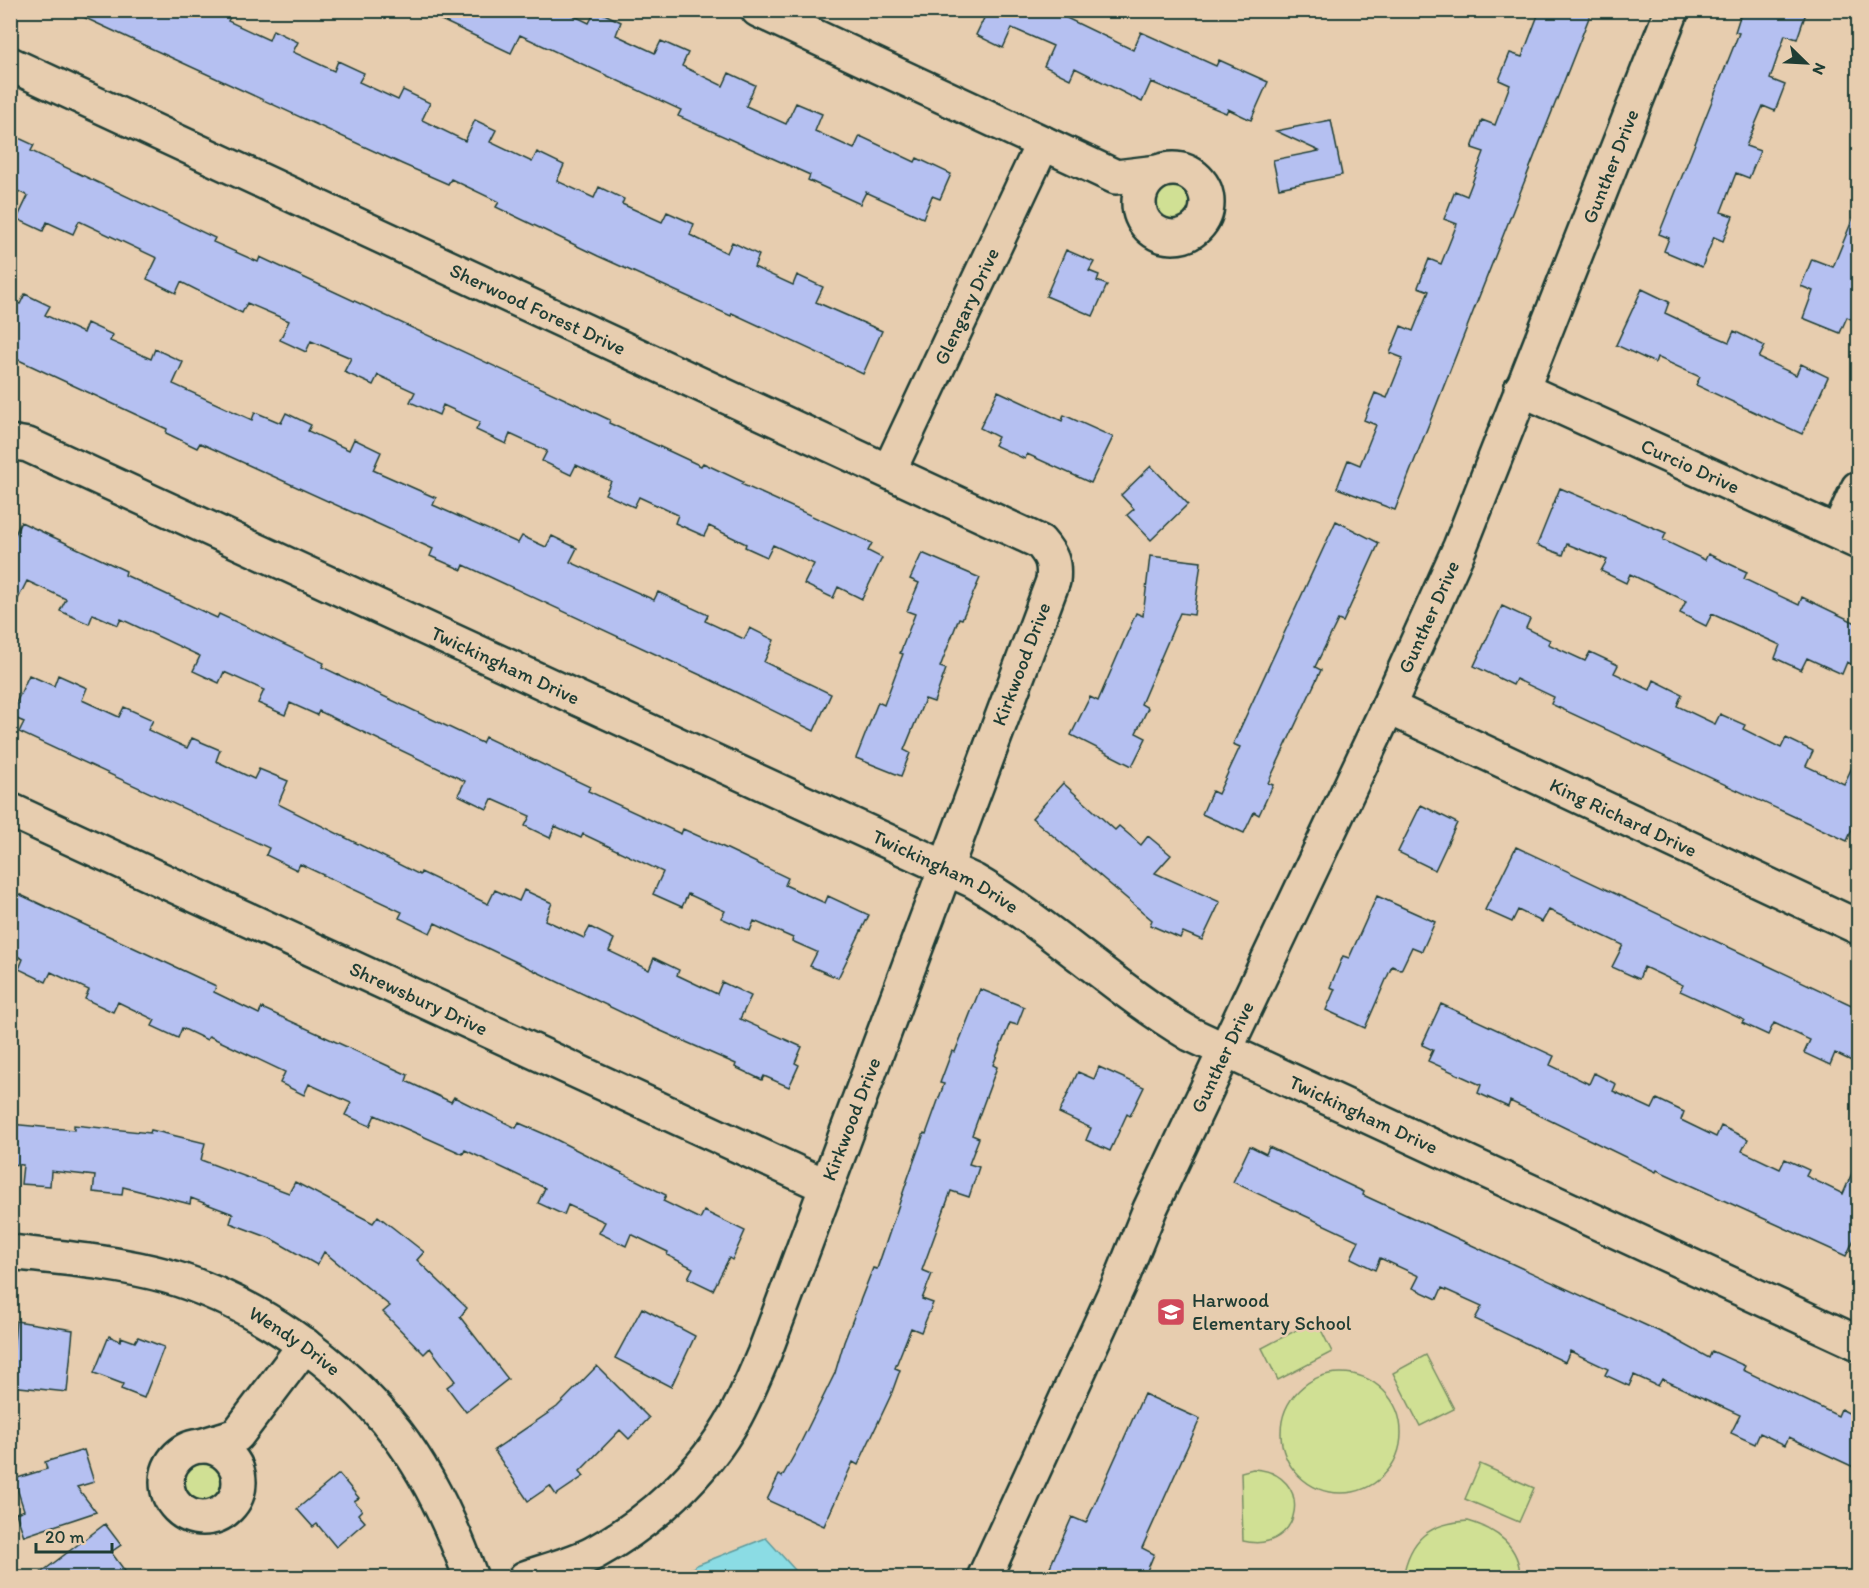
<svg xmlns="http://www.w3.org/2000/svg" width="1869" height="1588" viewBox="0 0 1869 1588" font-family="Itim,sans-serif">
	<rect width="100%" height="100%" fill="#e7cdaf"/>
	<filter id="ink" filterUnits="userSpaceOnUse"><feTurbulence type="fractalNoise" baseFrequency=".0167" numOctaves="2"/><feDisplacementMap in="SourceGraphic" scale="12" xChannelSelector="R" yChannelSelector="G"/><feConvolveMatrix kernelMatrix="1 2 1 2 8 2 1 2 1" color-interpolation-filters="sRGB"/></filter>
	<g filter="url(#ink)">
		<!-- green -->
		<path fill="#d0e094" stroke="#788e64" stroke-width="1.5" d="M1155 203a18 18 0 1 1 36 0a18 18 0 1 1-36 0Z
			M1316 1320 1332 1352 1278 1380 1262 1348Z
			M1426 1355 1454 1409 1420 1426 1393 1373Z
			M1281 1433a60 60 0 1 1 120 0a60 60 0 1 1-120 0Z
			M183 1482a19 19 0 1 1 38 0a19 19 0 1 1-38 0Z
			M1480 1464 1534 1488 1519 1522 1465 1499Z
			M1253 1469C1316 1472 1303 1555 1243 1541L1241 1472Z
			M1468 1521C1496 1529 1520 1546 1520 1577H1403C1410 1539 1429 1523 1468 1521Z"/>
		<!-- water -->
		<path fill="#8bdce4" stroke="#609c9e" stroke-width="1.5" d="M766 1538 795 1570 793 1577H679L697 1565Z"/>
		<!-- building -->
		<path fill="#b5c0f1" stroke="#1f3d34" stroke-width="1.5" d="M68 10H234L228 21 269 40 273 30 298 42 293 52 334 71 338 61 364 73 359 82 398 100 403 90 430 103 422 120 465 141 475 120 496 130 490 142 532 162 537 152 564 165 557 181 594 198 599 187 624 199 622 204 662 222 667 212 694 224 690 235 727 253 732 242 759 255 754 267 793 285 797 275 823 287 816 302 882 331 863 374 732 313 731 316 598 256 496 207 499 202 451 179 448 184 402 164Z
			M420 10H562L589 23 596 10 621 22 616 35 655 53 661 41 688 53 682 66 723 86 729 73 755 85 746 106 786 124 796 103 822 114 815 131 854 149 860 136 915 162 917 158 951 174 940 199 932 196 923 218 866 192 860 204 808 180 810 175 678 116 681 110 520 35 511 53Z
			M973 10H1050L1133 50 1141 32 1216 66 1219 60 1268 82 1251 120 1228 109 1226 113 1151 82 1142 102 1075 68 1070 79 1044 66 1053 46 1012 28 1003 48 976 35 985 16Z
			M1540 10H1592L1395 510 1337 488 1348 460 1360 465 1376 425 1364 420 1375 393 1387 398 1403 358 1390 353 1401 326 1413 331 1429 291 1418 287 1429 259 1441 264 1457 224 1444 219 1455 191 1467 196 1484 152 1472 148 1482 120 1495 125 1510 85 1499 80 1510 53 1522 57Z
			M1742 10H1807L1797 39 1785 35 1770 79 1785 85 1775 111 1763 106 1746 146 1760 151 1749 178 1736 173 1721 212 1733 216 1723 241 1714 237 1702 267 1664 251 1669 238 1659 234 1739 33 1735 32Z
			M1331 120 1342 175 1279 188 1273 160 1319 151 1276 131Z
			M10 134 34 145 31 151 215 238 213 242 258 262 260 257 292 272 610 420 609 423 701 466 703 463 743 482 741 484 872 543 868 551 882 558 862 599 838 587 833 598 804 584 814 564 773 545 767 557 745 547 746 544 709 526 704 536 675 523 678 515 639 497 634 507 605 494 611 481 576 465 571 475 542 461 547 451 510 434 506 444 476 430 480 422 443 405 439 415 410 402 415 392 378 375 373 385 344 372 351 358 311 341 306 352 280 340 289 321 247 303 242 313 181 282 176 293 147 279 157 258 79 221 73 234 47 222 43 231 17 219 28 196 14 189 10 196Z
			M1858 206V306L1853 320 1847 317 1840 333 1803 318 1813 291 1801 286 1812 259 1833 267Z
			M1066 250 1094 262 1089 271 1099 275 1097 281 1107 285 1093 316 1046 296Z
			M1642 289 1669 302 1665 313 1701 330 1729 342 1734 331 1765 346 1759 358 1796 375 1801 364 1828 377 1802 434 1696 385 1700 377 1657 357 1655 363 1616 345Z
			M25 294 50 306 45 315 83 333 87 323 113 335 110 341 151 359 155 349 183 362 173 384 252 420 255 412 281 423 286 413 311 425 308 431 349 450 354 439 381 452 373 470 436 498 433 505 518 543 522 536 546 547 552 536 577 548 570 562 654 600 658 592 708 615 705 621 744 639 750 628 774 640 764 662 831 694 814 731 709 679 464 565 462 570 430 556 433 549 200 443 197 448 166 433 167 429 10 356V300L20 304Z
			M998 391 1062 421 1064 415 1113 437 1091 483 1027 454 1025 459 994 445 998 437 980 428Z
			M1151 466 1188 504 1151 540 1127 515 1134 509 1121 495Z
			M1560 488 1666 533 1663 540 1705 560 1708 554 1747 572 1744 579 1799 605 1802 597 1858 624V667L1847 662 1842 674 1807 658 1801 670 1775 658 1780 645 1712 614 1706 626 1680 613 1686 601 1630 574 1626 583 1601 571 1607 560 1567 544 1563 555 1537 545Z
			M1336 521 1379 543 1343 622 1338 620 1315 667 1321 670 1268 783 1273 785 1259 815 1254 812 1244 833 1202 814 1212 791 1218 794 1240 747 1233 744Z
			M21 522 126 571 125 575 217 618 219 614 324 663 322 667 482 743 485 737 590 787 588 791 681 834 683 829 723 847 788 878 785 885 825 903 828 896 869 915 838 978 810 966 817 952 792 941 793 938 754 921 750 931 721 918 725 911 688 894 682 907 653 894 663 872 583 834 581 838 555 826 550 838 525 826 530 816 492 799 487 809 458 795 465 781 319 711 317 715 290 703 285 715 258 703 264 690 224 672 219 683 193 671 200 656 121 619 118 625 93 614 89 624 60 611 66 599 27 581 10 615V545Z
			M922 553 980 578 962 619 959 618 940 667 946 669 934 702 925 699 904 750 910 753 901 776 856 758 878 702 884 705 903 654 900 653 915 614 907 611 919 583 910 579Z
			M1150 556 1201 562 1194 615 1180 613 1141 704 1148 708 1136 733 1146 738 1132 766 1071 735 1090 697 1098 701 1136 613 1143 616Z
			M1502 606 1530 619 1526 628 1550 640 1548 644 1585 661 1590 652 1618 665 1614 673 1650 690 1654 680 1682 694 1677 706 1715 724 1720 714 1745 725 1743 729 1781 748 1786 738 1813 751 1806 766 1844 784 1858 755V816L1847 841 1551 704 1554 697 1516 679 1513 685 1474 666Z
			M29 675 54 686 58 675 87 688 82 700 119 717 124 707 153 720 148 730 187 748 192 738 220 750 216 761 254 779 259 769 288 781 278 804 420 875 421 872 488 904 495 890 519 901 524 890 552 903 545 920 584 938 590 927 614 939 609 951 649 970 654 958 679 970 677 975 717 994 722 982 751 996 740 1019 802 1047 795 1063 799 1065 789 1087 764 1076 762 1080 735 1067 736 1064 652 1027 435 923 430 933 399 918 402 912 300 864 297 870 266 855 269 848 19 732 24 722 10 716Z
			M1063 783 1115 830 1119 826 1141 845 1148 836 1171 855 1155 873 1220 902 1202 940 1183 932 1180 938 1150 925 1152 920 1032 818Z
			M1421 805 1457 823 1435 870 1398 852Z
			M1516 847 1858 1008V1064L1835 1053 1830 1065 1804 1053 1810 1040 1774 1023 1768 1035 1742 1023 1744 1020 1680 991 1683 985 1644 967 1639 979 1612 967 1623 945 1549 910 1542 922 1518 910 1512 922 1485 910Z
			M10 890 216 986 214 992 259 1014 262 1008 408 1075 406 1081 451 1102 454 1097 516 1128 519 1123 549 1136 666 1195 663 1201 700 1219 704 1211 745 1231 732 1260 729 1258 713 1290 688 1278 693 1268 667 1255 668 1252 631 1234 626 1246 599 1233 605 1222 568 1205 564 1215 538 1203 545 1188 465 1150 463 1154 375 1115 370 1126 345 1115 351 1103 309 1084 304 1095 280 1083 285 1072 209 1036 207 1040 182 1028 178 1038 152 1026 155 1020 118 1002 113 1012 85 999 89 990 51 972 46 982 19 969 23 959 10 952Z
			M1377 896 1435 922 1422 951 1412 947 1401 970 1392 966 1365 1028 1326 1010 1335 989 1330 987 1343 956 1349 958Z
			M980 989 1024 1007 1017 1025 1010 1023 993 1065 997 1067 972 1135 979 1138 969 1164 979 1167 969 1197 951 1191 922 1270 932 1274 922 1299 933 1303 921 1332 911 1328 895 1368 900 1370 891 1395 858 1465 853 1462 824 1526 767 1500 779 1475 782 1477 796 1452 835 1373 844 1342 873 1268 877 1269 909 1175 924 1133 926 1134 944 1084 940 1083 952 1051 955 1052Z
			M1441 1004 1554 1056 1550 1065 1589 1084 1594 1073 1616 1084 1613 1091 1652 1109 1657 1099 1684 1112 1681 1120 1716 1137 1721 1126 1748 1139 1742 1151 1780 1169 1785 1159 1809 1170 1806 1176 1843 1194 1858 1159V1231L1846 1256 1657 1170 1656 1172 1510 1101 1508 1107 1478 1093 1481 1085 1428 1061 1433 1050 1422 1045Z
			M1099 1067 1144 1087 1130 1116 1127 1114 1110 1151 1086 1140 1091 1128 1059 1113 1078 1072 1094 1079Z
			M10 1124 74 1130V1125L150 1133 151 1130 205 1143 201 1160 289 1193 295 1182 373 1223 378 1216 424 1252 417 1260 467 1308 460 1317 508 1379 466 1412 447 1387 455 1381 430 1348 424 1354 383 1312 390 1306 324 1252 317 1265 270 1238 230 1223 233 1214 191 1198 190 1204 123 1187 122 1195 93 1192 95 1176 51 1171 50 1186 21 1184 23 1165 10 1164Z
			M1250 1146 1266 1154 1269 1147 1364 1192 1363 1195 1669 1336 1709 1358 1712 1351 1745 1366 1743 1370 1838 1416 1841 1409 1858 1418V1469L1789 1437 1785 1445 1760 1433 1755 1444 1731 1433 1740 1415 1662 1379 1658 1386 1634 1375 1629 1386 1605 1375 1608 1369 1570 1351 1565 1362 1475 1319 1482 1306 1442 1288 1437 1299 1413 1288 1419 1276 1380 1258 1375 1270 1351 1258 1359 1241 1233 1182Z
			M642 1308 695 1336 671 1387 615 1358Z
			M16 1321 73 1330 67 1392 10 1386Z
			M109 1336 120 1341 121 1337 135 1342 138 1337 164 1347 144 1398 121 1389 123 1384 94 1373Z
			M597 1366 649 1418 629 1439 620 1430 580 1471 584 1476 556 1495 550 1486 528 1501 494 1450 557 1407Z
			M1144 1394 1200 1419 1142 1548 1154 1554 1144 1578H1045L1072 1517 1086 1523Z
			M84 1450 94 1482 77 1487 96 1512 24 1536 16 1513 24 1510 14 1479 47 1469 45 1462Z
			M339 1474 359 1498 354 1501 362 1510 358 1514 365 1522 336 1547 317 1524 313 1527 297 1509Z
			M105 1524 121 1545 111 1552 130 1578H34Z"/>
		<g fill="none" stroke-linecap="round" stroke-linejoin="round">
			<!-- minor casing -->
			<g stroke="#1f3d34" stroke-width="38">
				<g id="minor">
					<path d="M758 10 1116 177 1158 172"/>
					<path id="s1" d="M10 64 1040 542C1052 556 1055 563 1053 581L764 1354C755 1375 746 1397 735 1417 703 1474 651 1522 594 1553 573 1564 547 1570 525 1578"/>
					<circle cx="1173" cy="203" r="34"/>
					<path id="s2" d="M1521 389 1858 542"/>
					<path id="s3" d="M10 442 28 445 974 881C1050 925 1114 989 1190 1034L1858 1343"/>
					<path id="s4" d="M889 471 1043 143"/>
					<path d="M1838 532 1858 488"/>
					<path id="s5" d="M1388 707 1858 927"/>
					<path id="s6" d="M10 810 826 1186"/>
					<path id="s7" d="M10 1252C63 1258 116 1262 167 1276 253 1301 341 1362 396 1432 429 1475 453 1528 471 1578"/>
					<path d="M201 1446 237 1435 305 1345"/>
					<circle cx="203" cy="1482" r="36"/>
					<path id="s8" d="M984 1578 1124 1273 1150 1209 1388 707 1460 547 1672 10"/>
				</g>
			</g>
			<!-- minor -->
			<use href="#minor" stroke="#e7cdaf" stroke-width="33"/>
		</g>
	</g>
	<!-- icons -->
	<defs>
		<g id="school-square" transform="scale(1.5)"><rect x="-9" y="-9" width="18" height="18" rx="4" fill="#d1495b" stroke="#e7cdaf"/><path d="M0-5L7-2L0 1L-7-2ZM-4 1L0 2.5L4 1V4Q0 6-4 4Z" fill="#fff"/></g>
	</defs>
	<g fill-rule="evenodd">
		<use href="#school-square" x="1171" y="1312"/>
	</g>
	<g text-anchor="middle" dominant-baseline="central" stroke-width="5" stroke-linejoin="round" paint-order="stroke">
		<!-- street labels -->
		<g font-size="20" fill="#1f3d34" stroke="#e7cdaf">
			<text stroke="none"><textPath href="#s8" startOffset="1545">Gunther Drive</textPath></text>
			<text stroke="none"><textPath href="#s4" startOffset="182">Glengary Drive</textPath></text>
			<text stroke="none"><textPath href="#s1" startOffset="582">Sherwood Forest Drive</textPath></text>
			<text stroke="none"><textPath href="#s2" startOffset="186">Curcio Drive</textPath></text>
			<text stroke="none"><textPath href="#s8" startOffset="1059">Gunther Drive</textPath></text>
			<text transform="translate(1021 664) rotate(-69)">Kirkwood Drive</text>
			<text stroke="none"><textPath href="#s3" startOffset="544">Twickingham Drive</textPath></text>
			<text stroke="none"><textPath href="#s5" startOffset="260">King Richard Drive</textPath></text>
			<text stroke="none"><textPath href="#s3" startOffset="1030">Twickingham Drive</textPath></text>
			<text stroke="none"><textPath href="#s6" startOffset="450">Shrewsbury Drive</textPath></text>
			<text stroke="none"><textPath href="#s8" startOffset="573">Gunther Drive</textPath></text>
			<text stroke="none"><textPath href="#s3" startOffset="1516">Twickingham Drive</textPath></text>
			<text transform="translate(851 1119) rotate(-69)">Kirkwood Drive</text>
			<text stroke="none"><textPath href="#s7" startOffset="303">Wendy Drive</textPath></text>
		</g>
		<!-- poi labels -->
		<g font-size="20" fill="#1f3d34" stroke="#e7cdaf" text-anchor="start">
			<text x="1192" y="1300">Harwood<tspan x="1192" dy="23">Elementary School</tspan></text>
		</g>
	</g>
	<!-- margin -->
	<rect width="1869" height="1588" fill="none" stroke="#e7cdaf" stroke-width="36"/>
	<rect x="18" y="18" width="1833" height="1552" fill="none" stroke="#1f3d34" stroke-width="2" filter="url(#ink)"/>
	<!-- north arrow -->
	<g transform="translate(1806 63) rotate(114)" stroke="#e7cdaf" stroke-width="4.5" paint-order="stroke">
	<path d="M0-4.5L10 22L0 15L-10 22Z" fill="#1f3d34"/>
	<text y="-9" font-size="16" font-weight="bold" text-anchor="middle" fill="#1f3d34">N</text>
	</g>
	<!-- scale -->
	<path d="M36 1543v9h76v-9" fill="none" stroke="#1f3d34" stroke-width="3"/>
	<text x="45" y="1543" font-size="18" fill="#1f3d34" stroke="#e7cdaf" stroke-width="4.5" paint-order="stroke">20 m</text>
</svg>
